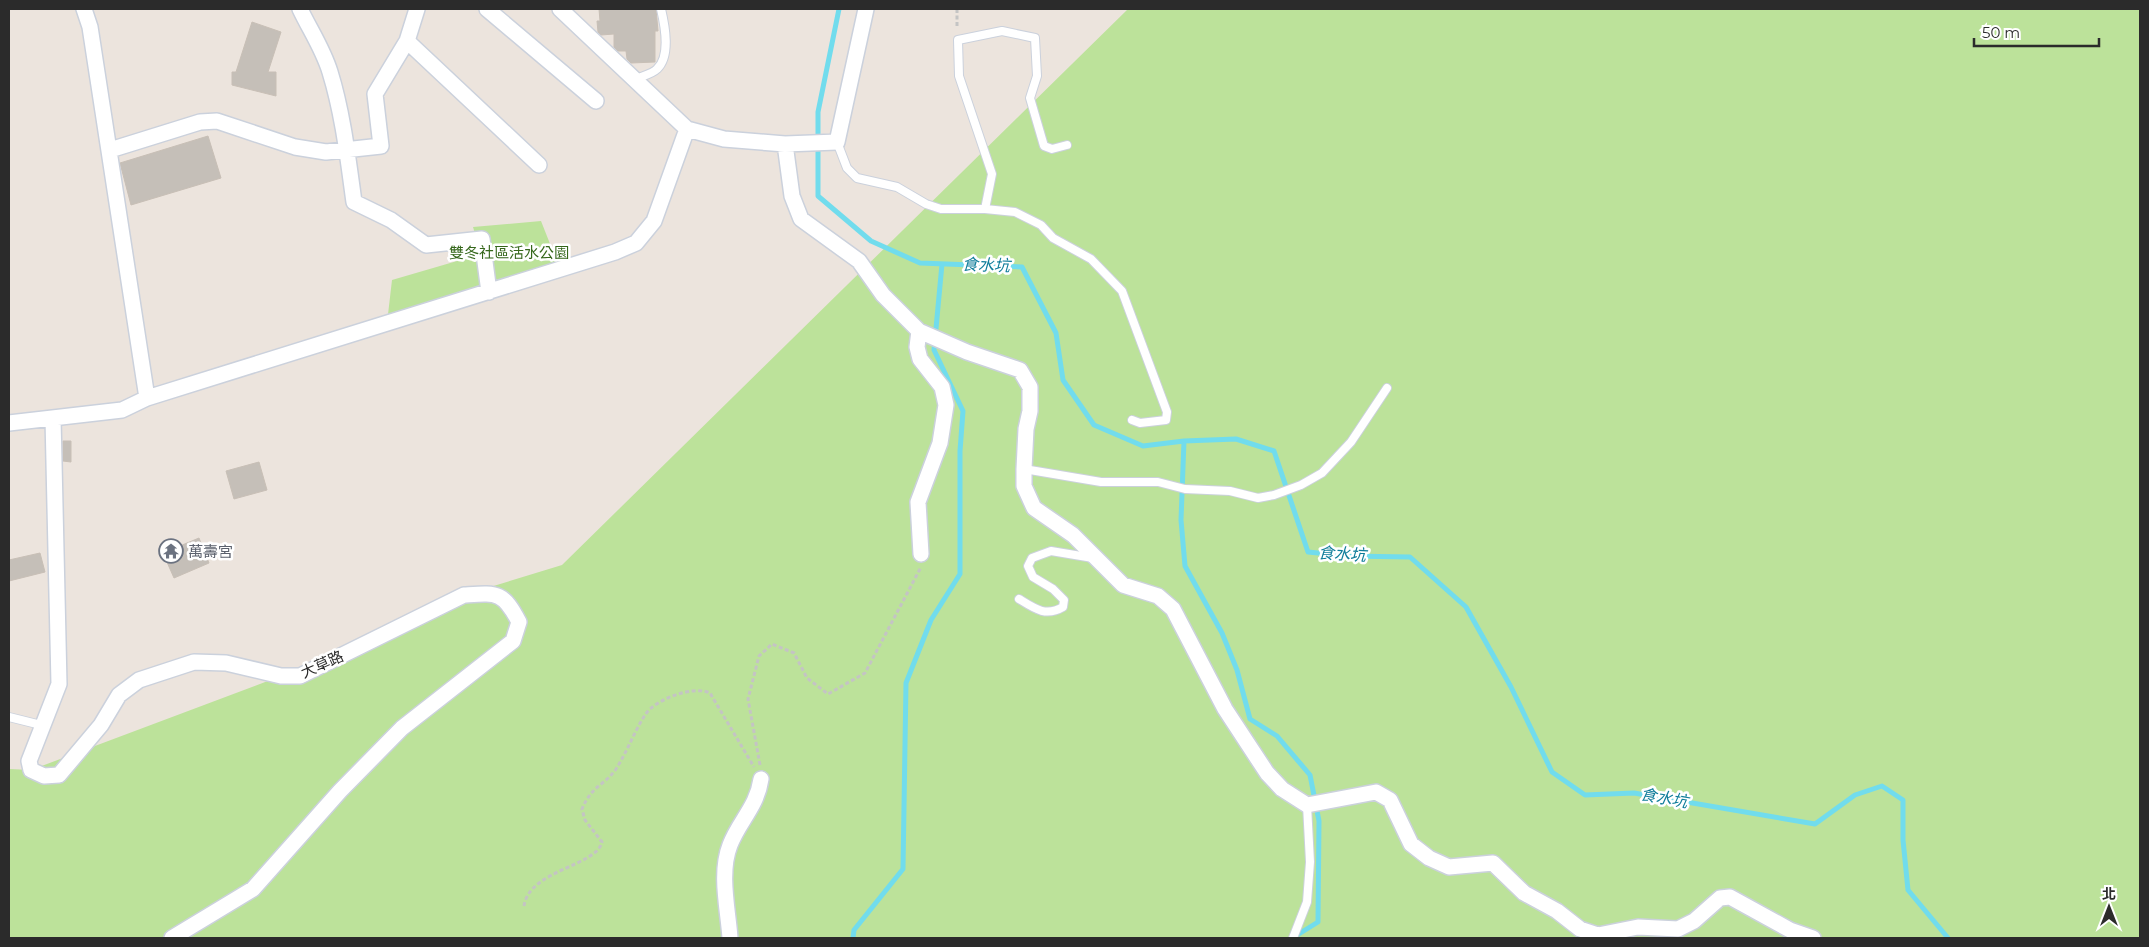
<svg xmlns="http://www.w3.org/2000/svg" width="2149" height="947" viewBox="0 0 2149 947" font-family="Montserrat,'Noto Sans TC',sans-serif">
	<rect width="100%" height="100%" fill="#ece4dd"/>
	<!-- green -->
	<path fill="#bce29a" d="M1128 9H2140V938H9V769L31 770 281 676 464 595 562 565Z
		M541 221 558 264 387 323 392 280 481 254 473 227Z"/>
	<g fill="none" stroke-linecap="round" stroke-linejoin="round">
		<!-- stream -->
		<path stroke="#71dced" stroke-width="5" d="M839 9 818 112V196L871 241 920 263 1022 267 1056 333 1063 380 1094 425 1143 446 1184 441 1236 439 1274 451 1308 552 1348 556 1410 557 1466 607 1511 687 1552 772 1585 795 1634 793 1815 824 1855 795 1882 786 1903 800V840L1908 890 1948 938
			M1184 441 1181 520 1185 566 1222 633 1237 670 1250 719 1277 736 1310 775 1319 821 1318 922 1294 937
			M853 938 854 930 903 869 906 683 931 620 960 574V451L963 411 934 350 942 264"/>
	</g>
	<!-- building -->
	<path fill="#c5bfb8" stroke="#c8bfb6" d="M599 9H656L658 31H655V62L631 63 627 59 626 51H618L614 47V34L601 35 598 32 597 21H600Z
		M252 22 281 32 268 72H276V96L232 85V72H236Z
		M208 136 221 178 131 205 120 163Z
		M63 441H71V462L63 461Z
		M259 462 267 490 234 499 226 471Z
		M199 538 209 563 174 578 163 553Z
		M40 553 45 572 9 581V560Z"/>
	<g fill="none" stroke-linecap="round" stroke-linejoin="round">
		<!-- service casing -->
		<g stroke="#cbd1dc" stroke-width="10">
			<path id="service" d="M636 79C642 76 652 74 657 69 671 56 665 26 661 9
				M837 142 847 168 857 178 897 187 926 204 941 209H985L1015 212 1041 225 1053 238 1091 259 1122 291 1167 412 1166 420 1140 423 1132 420
				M985 209 992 174 959 76 958 40 1002 31 1035 38 1037 76 1030 98 1044 146 1052 149 1067 145
				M1024 469 1101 482H1158L1185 489 1230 491 1258 498 1274 495 1301 485 1322 473 1351 442 1387 388
				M1019 599C1035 609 1046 617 1063 607L1064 600 1053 589 1033 577 1028 566 1032 558 1051 551 1093 558
				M9 717 41 725
				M1293 938 1307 902 1310 862 1307 805"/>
		</g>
		<!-- minor casing -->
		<g stroke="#cbd1dc" stroke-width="18">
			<path id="minor" d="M84 9 90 27 147 398
				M300 9C310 30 323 49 330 72 343 114 348 159 354 202L391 220 426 245 482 239 489 292
				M487 9 596 101
				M560 9 687 129 724 139 785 144 837 142 866 9
				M407 41 539 165
				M785 144 792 196 801 219 859 261 883 295 919 331 917 347 920 359 942 387 946 405 940 443 918 502 921 554
				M110 150 200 122 217 121 295 147 326 152 381 146 375 94 407 41 417 9
				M919 331 967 352 1020 370 1030 387V411L1026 429 1024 469V486L1034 508 1073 535 1123 585 1158 596 1173 609 1225 709 1267 773 1282 789 1307 805 1376 792 1390 800 1411 844 1429 858 1449 867 1493 863 1524 893 1557 911 1580 929 1598 935 1638 927 1678 929 1694 921 1720 898 1730 897 1790 930 1813 938
				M53 418 59 684 29 761 31 770 44 776 59 775 101 725 119 695 139 680 194 662 226 663 281 676H300L464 595C497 593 503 591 519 622L513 641 402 728 340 791 253 889 172 938
				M9 423 122 410 147 398 615 252 636 243 654 221 687 129
				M730 938C728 909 719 873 730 845 739 821 757 807 761 779"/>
		</g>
		<!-- path -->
		<path stroke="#c4c4c4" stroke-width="3" stroke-dasharray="4 2.5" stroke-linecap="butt" d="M957 9V28
			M760 765 748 699 759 656 772 644 794 653 807 678 828 694 865 673 921 567
			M524 906C529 870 597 866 602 842L585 820 582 809C592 785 604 786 616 769 627 752 634 732 645 715 655 699 694 685 710 693L754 767"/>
		<!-- service -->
		<use href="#service" stroke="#fff" stroke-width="8"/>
		<!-- minor -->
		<use href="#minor" stroke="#fff" stroke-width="15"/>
	</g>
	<!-- icons -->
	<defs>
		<g id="temple-ring" transform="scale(1.25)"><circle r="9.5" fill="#fff" stroke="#6b7280" stroke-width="1.5"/><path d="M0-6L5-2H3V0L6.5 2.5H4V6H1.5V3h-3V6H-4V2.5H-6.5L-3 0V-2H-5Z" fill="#6b7280"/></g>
	</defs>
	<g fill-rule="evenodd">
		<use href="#temple-ring" x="171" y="551"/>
	</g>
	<g text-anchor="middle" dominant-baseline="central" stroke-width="5" stroke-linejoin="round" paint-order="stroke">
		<!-- park labels -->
		<g font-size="15" fill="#35671b" stroke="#fff">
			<text x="509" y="252">雙冬社區活水公園</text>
		</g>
		<!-- worship labels -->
		<g font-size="15" fill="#5b616d" stroke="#fff" text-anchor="start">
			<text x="188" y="551">萬壽宮</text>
		</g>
		<!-- street labels -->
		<g font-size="15" fill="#2b2b2b" stroke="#fff">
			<text transform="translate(322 664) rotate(-24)">大草路</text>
		</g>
		<!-- water labels -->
		<g font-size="16" font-style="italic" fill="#0f7d9a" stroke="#fff">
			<text transform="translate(986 265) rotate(2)">食水坑</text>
			<text transform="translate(1342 554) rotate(3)">食水坑</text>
			<text transform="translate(1664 798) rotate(10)">食水坑</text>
		</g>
	</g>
	<!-- border -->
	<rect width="2149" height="947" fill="none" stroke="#2b2b2b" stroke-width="20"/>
	<!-- north arrow -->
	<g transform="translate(2109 907)" stroke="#ffffff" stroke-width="4" paint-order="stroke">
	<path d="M0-4L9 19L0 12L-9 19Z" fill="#2b2b2b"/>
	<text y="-8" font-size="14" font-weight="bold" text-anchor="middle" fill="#2b2b2b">北</text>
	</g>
	<!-- scale -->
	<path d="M1974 38v8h125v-8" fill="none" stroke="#2b2b2b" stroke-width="2.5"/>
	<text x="1982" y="38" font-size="15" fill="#2b2b2b" stroke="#ffffff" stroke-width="4" paint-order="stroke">50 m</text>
</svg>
